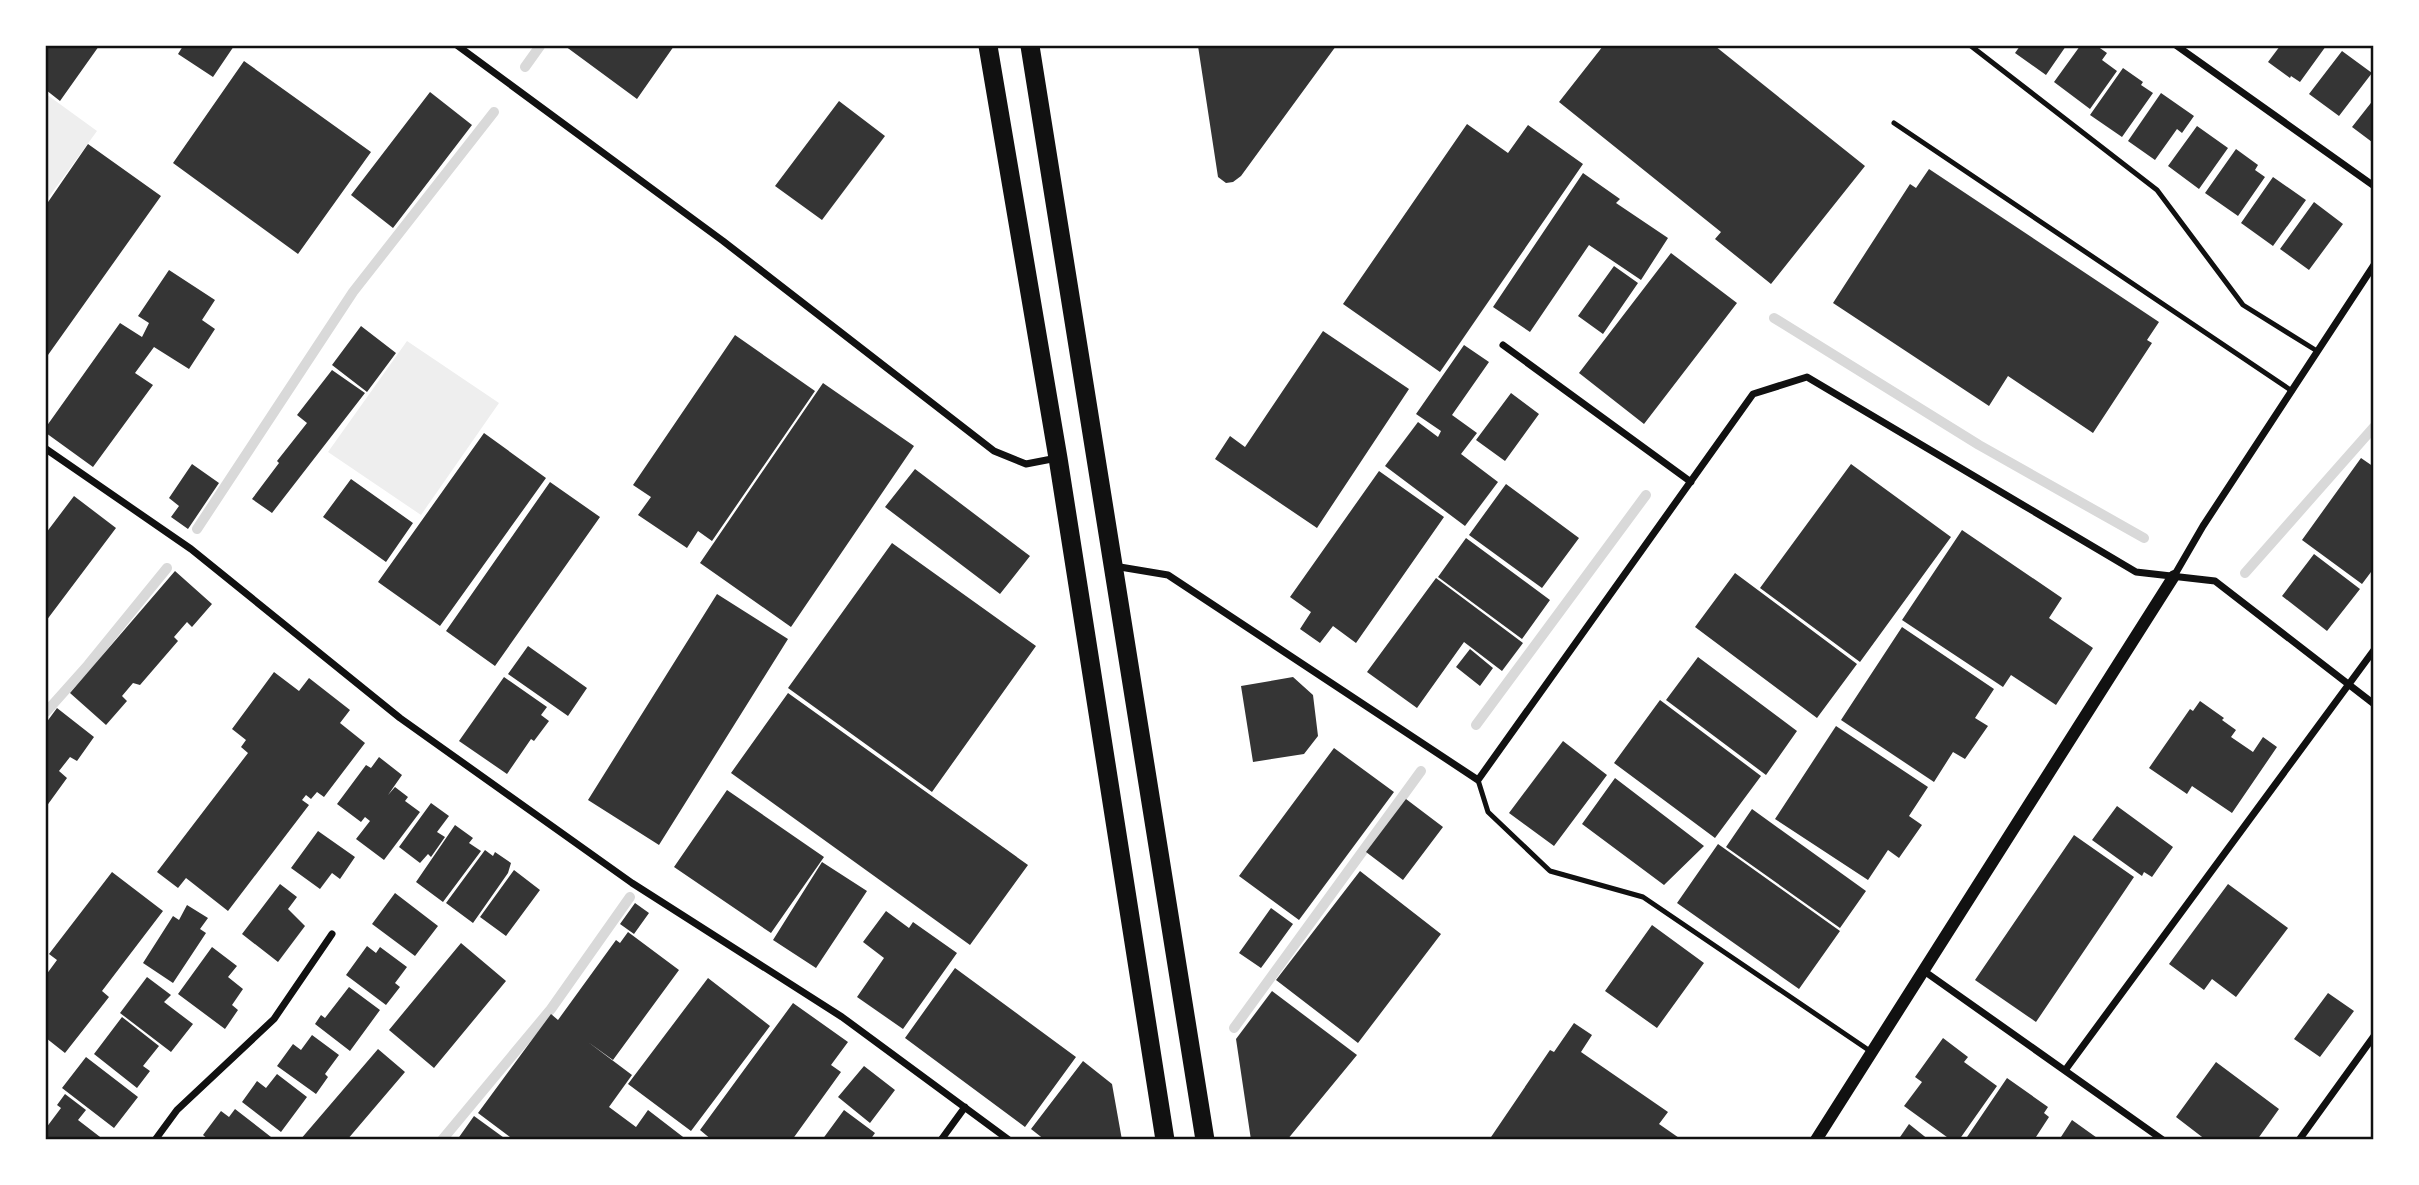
<svg xmlns="http://www.w3.org/2000/svg" width="2419" height="1185" viewBox="0 0 2419 1185" font-family="Ubuntu,sans-serif">
	<rect width="100%" height="100%" fill="#fff"/>
	<!-- green -->
	<path fill="#eee" d="M46 94 97 131 46 201Z
		M407 341 499 403 421 515 328 452Z"/>
	<g fill="none" stroke-linecap="round" stroke-linejoin="round">
		<!-- stream -->
		<path stroke="#d9d9d9" stroke-width="10" d="M525 67 540 46
			M1774 318 1979 445 2144 538
			M197 529 353 292 494 112
			M2245 573 2374 427
			M46 712 88 665 167 568
			M1476 725 1646 495
			M1234 1028 1421 771
			M442 1140 551 1009 630 897"/>
	</g>
	<!-- building -->
	<path fill="#353535" d="M46 46H99L60 101 46 90Z
		M183 46H234L213 77 178 54Z
		M565 46H674L637 99Z
		M1198 46H1336L1241 176 1233 182 1226 183 1218 177Z
		M1603 46H1715L1865 166 1771 284 1715 239 1721 232 1559 102Z
		M2020 46H2066L2046 75 2015 53Z
		M2080 46H2097L2107 53 2102 60 2117 71 2090 109 2054 82Z
		M2280 46H2326L2300 82 2291 76 2290 78 2268 62Z
		M2342 51 2372 73 2339 116 2309 94Z
		M244 61 371 152 298 254 173 163Z
		M2123 68 2143 82 2141 85 2153 93 2122 137 2090 115Z
		M430 92 472 125 393 228 351 195Z
		M2161 93 2194 116 2182 133 2177 129 2155 160 2128 141Z
		M2374 99V138L2372 142 2352 127Z
		M839 101 885 136 822 220 775 186Z
		M1467 124 1508 153 1528 125 1583 164 1440 372 1343 304Z
		M2197 126 2228 148 2199 189 2168 166Z
		M88 144 161 196 48 355 46 353V205Z
		M2236 149 2258 165 2255 170 2265 177 2238 216 2205 193Z
		M1929 169 2159 322 2147 340 2152 343 2093 433 2008 376 1989 406 1833 303 1910 184 1916 188Z
		M1583 173 1620 199 1616 203 1668 238 1641 280 1589 245 1530 332 1493 307Z
		M2273 177 2306 200 2273 246 2241 223Z
		M2314 202 2343 224 2309 270 2280 249Z
		M1671 253 1737 303 1644 424 1579 373Z
		M1614 266 1638 283 1603 334 1578 316Z
		M169 270 215 300 202 320 215 329 189 369 154 347 135 373 153 385 93 467 46 433V427L120 323 142 337 149 323 138 316Z
		M361 326 396 353 367 392 332 365Z
		M1323 331 1409 389 1317 528 1215 459 1230 436 1245 447Z
		M735 335 815 391 712 541 698 531 687 548 638 515 651 497 633 485Z
		M1464 345 1489 362 1452 415 1477 433 1461 454 1498 482 1465 526 1385 466 1418 422 1438 437 1441 431 1416 414Z
		M332 370 365 393 272 513 252 499 279 463 277 461 307 423 297 415Z
		M823 383 914 446 791 627 700 563Z
		M1511 393 1539 414 1505 461 1476 440Z
		M484 433 546 478 440 626 378 582Z
		M2361 458 2374 467V574L2371 572 2362 584 2302 540Z
		M192 464 219 483 188 529 171 517 179 506 169 498Z
		M1851 464 1951 537 1860 662 1760 588Z
		M915 469 1030 556 1000 594 885 507Z
		M1379 471 1444 517 1356 643 1333 626 1320 643 1300 629 1311 612 1290 597Z
		M351 479 413 523 386 562 323 517Z
		M550 482 600 517 495 666 446 631Z
		M1506 484 1579 538 1542 588 1469 535Z
		M74 496 116 528 46 621V533Z
		M1962 530 2062 598 2049 618 2093 648 2056 705 2011 675 2003 687 1902 620Z
		M1466 538 1550 600 1522 639 1438 577Z
		M892 543 1036 646 932 792 788 688Z
		M2314 554 2360 589 2327 631 2282 596Z
		M175 571 212 604 192 627 187 622 174 637 178 641 140 685 133 683 122 696 127 701 106 725 70 693Z
		M1735 573 1857 664 1817 718 1695 627Z
		M1436 578 1523 643 1502 671 1464 642 1417 708 1367 672Z
		M717 594 788 639 659 845 588 800Z
		M1902 627 1994 689 1975 718 1988 726 1965 759 1953 752 1934 782 1841 720Z
		M528 646 587 688 568 716 508 674Z
		M1470 649 1493 668 1480 686 1456 667Z
		M1698 657 1797 731 1766 775 1666 700Z
		M274 672 299 691 309 678 350 710 340 723 365 743 324 797 317 792 311 799 306 795 302 800 309 805 228 911 186 878 178 888 157 872 248 753 241 747 246 740 232 729Z
		M504 677 547 707 541 715 549 721 534 741 531 739 507 774 459 741Z
		M1293 677 1313 695 1318 736 1304 754 1253 762 1241 686Z
		M788 693 1028 865 970 945 731 773Z
		M1660 700 1761 776 1715 838 1614 763Z
		M2200 701 2224 718 2222 720 2236 730 2231 737 2253 752 2263 737 2277 747 2232 813 2192 786 2187 794 2149 768 2190 709 2193 711Z
		M57 708 94 737 77 761 70 757 59 771 67 778 46 807V723Z
		M1836 726 1928 787 1909 816 1922 825 1899 858 1888 850 1868 880 1775 819Z
		M1563 741 1607 775 1554 846 1509 813Z
		M1334 748 1394 792 1299 920 1239 876Z
		M379 757 402 775 388 795 395 787 408 797 405 801 420 812 384 860 356 839 370 821 365 817 361 822 337 804 366 765 371 768Z
		M1615 778 1704 846 1664 885 1582 824Z
		M727 790 824 857 771 933 674 867Z
		M1406 799 1443 827 1403 880 1366 852Z
		M431 803 449 816 437 832 445 837 431 857 428 854 420 863 399 847Z
		M2117 806 2173 847 2152 877 2144 872 2142 876 2092 840Z
		M1752 809 1866 891 1840 928 1726 847Z
		M455 825 473 838 469 843 481 851 443 902 416 882Z
		M318 831 355 857 340 879 332 873 320 889 291 868Z
		M2074 835 2134 877 2036 1022 1975 980Z
		M1718 844 1840 931 1799 989 1677 903Z
		M485 850 493 856 495 852 511 863 508 873 473 923 446 903Z
		M822 862 867 891 816 968 773 940Z
		M514 870 540 890 506 936 480 917Z
		M1360 871 1441 934 1358 1043 1276 980Z
		M112 872 163 911 102 991 109 997 65 1053 46 1038V975L57 960 49 954Z
		M280 884 297 897 288 909 305 926 278 962 242 934Z
		M2228 884 2288 928 2236 997 2212 979 2204 990 2169 964Z
		M395 893 438 926 415 956 372 924Z
		M635 903 649 913 634 934 620 924Z
		M187 905 208 918 200 929 206 933 173 983 143 963 173 916 179 920Z
		M1271 908 1293 924 1261 968 1239 953Z
		M886 911 909 928 913 922 957 953 903 1029 857 997 884 958 863 942Z
		M1652 925 1704 963 1657 1028 1605 991Z
		M628 932 679 970 613 1060 588 1042 632 1075 609 1107 636 1127 648 1110 687 1140H514L478 1113 551 1014 558 1020 616 940 620 943Z
		M461 943 506 981 434 1068 389 1030Z
		M367 946 376 953 380 947 407 967 395 983 400 987 386 1005 346 975Z
		M212 947 237 966 228 977 243 989 232 1005 238 1010 225 1029 178 994Z
		M955 968 1076 1057 1025 1127 905 1038Z
		M147 977 171 995 164 1002 193 1024 171 1052 120 1013Z
		M708 978 770 1026 691 1131 628 1084Z
		M349 987 380 1010 350 1051 315 1024 321 1015 325 1018Z
		M1272 991 1357 1055 1287 1140H1251L1236 1039Z
		M2328 993 2354 1011 2320 1057 2294 1039Z
		M793 1003 848 1042 831 1065 841 1072 792 1140H712L700 1130Z
		M122 1017 159 1046 143 1066 150 1071 137 1088 94 1054Z
		M1574 1023 1592 1035 1581 1052 1668 1112 1659 1124 1682 1140H1489L1550 1050 1554 1052Z
		M312 1035 339 1055 325 1074 328 1077 316 1094 277 1066 293 1044 301 1050Z
		M1943 1038 1968 1057 1964 1062 1997 1086 1959 1140H1951L1904 1106 1922 1082 1915 1077Z
		M378 1049 405 1072 347 1140H300Z
		M86 1057 138 1097 114 1128 62 1088Z
		M1083 1061 1112 1084 1122 1140H1045L1031 1129Z
		M2216 1062 2279 1109 2257 1140H2206L2176 1117Z
		M864 1066 895 1090 870 1123 838 1097Z
		M277 1074 307 1097 281 1132 242 1102 257 1081 266 1088Z
		M2007 1078 2048 1107 2044 1113 2049 1117 2034 1140H1965Z
		M65 1094 86 1110 78 1120 104 1140H46V1128L61 1108 57 1105Z
		M235 1109 271 1137 269 1140H209L203 1135 221 1111 229 1117Z
		M844 1110 875 1133 870 1140H822Z
		M474 1116 507 1140H457Z
		M2072 1120 2100 1140H2059Z
		M1909 1124 1929 1140H1898Z"/>
	<g fill="none" stroke-linecap="round" stroke-linejoin="round">
		<!-- service -->
		<path stroke="#111" stroke-width="5" d="M1971 46 2157 190 2243 305 2317 351
			M1894 123 2292 391
			M1478 780 1488 812 1550 871 1643 897 1870 1051"/>
		<!-- minor -->
		<path stroke="#111" stroke-width="7" d="M458 46 723 241 994 451 1026 464 1057 458
			M2177 46 2374 186
			M1503 345 1691 482
			M46 449 191 549 400 718 632 883 842 1017 1009 1140
			M1114 566 1168 575 1478 780 1753 394 1807 377 2136 572 2215 581 2374 704
			M2174 576 2203 526 2374 265
			M1924 971 2163 1140
			M2066 1069 2374 650
			M155 1140 177 1110 274 1019 332 934
			M941 1140 965 1107
			M2299 1140 2374 1036"/>
		<!-- tertiary -->
		<path stroke="#111" stroke-width="12" d="M1816 1140 2174 576"/>
		<!-- trunk -->
		<path stroke="#111" stroke-width="19" d="M988 46 1058 458 1165 1140
			M1030 46 1205 1140"/>
	</g>
	<!-- border -->
	<rect width="2419" height="1185" fill="none" stroke="#ffffff" stroke-width="94"/>
	<rect x="47" y="47" width="2325" height="1091" fill="none" stroke="#111" stroke-width="2.5"/>
</svg>
